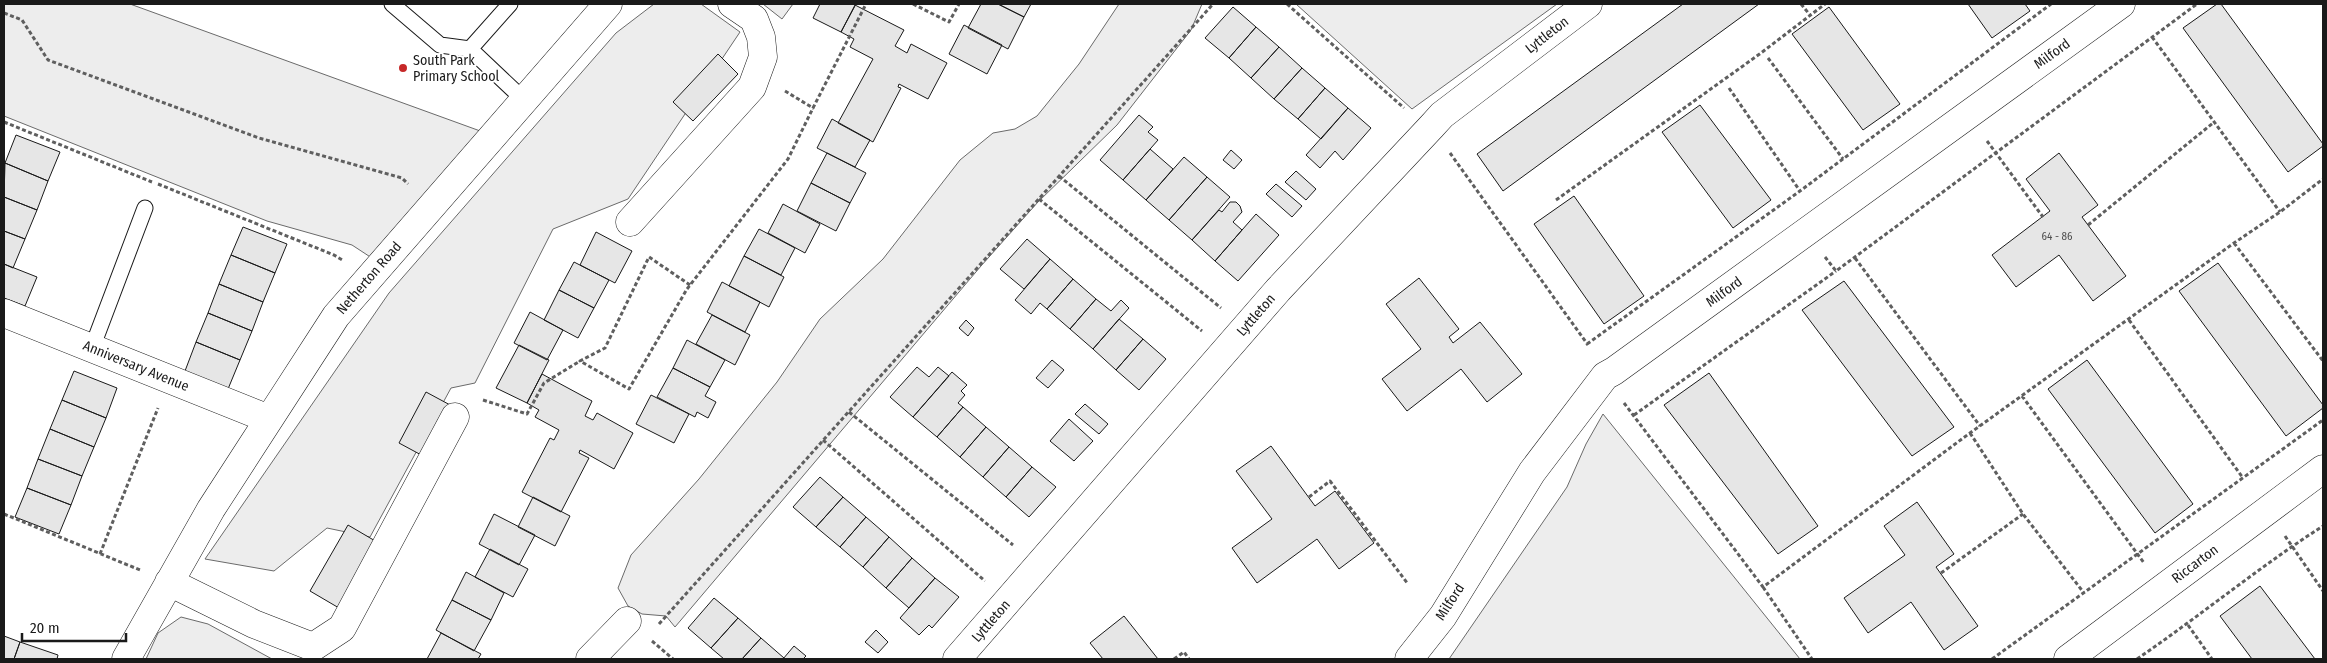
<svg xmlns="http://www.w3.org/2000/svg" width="2327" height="663" viewBox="0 0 2327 663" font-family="'Fira Sans Condensed',sans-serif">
	<rect width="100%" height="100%" fill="#fff"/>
	<!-- built -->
	<path fill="#ededed" stroke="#6a6a6a" d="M4 4H130L483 132 381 264 352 245 267 221 4 116Z
		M654 4H701L740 32 628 199 553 229 475 383 451 388 370 537 327 528 274 571 205 559 389 293 616 33Z
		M763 4H793L782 19Z
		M1119 4H1202L1191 30 1117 125 1038 202 981 266 675 627 666 616 642 614 628 606 618 588 631 555 699 479 777 382 820 319 883 259 960 160 993 133 1015 129 1037 116 1079 64Z
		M1296 4H1557L1412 109Z
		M1603 414 1800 659H1449L1567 487 1586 444Z
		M181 617 208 624 272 659H146L158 633Z"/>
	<!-- building -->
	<path fill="#e6e6e6" stroke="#1a1a1a" d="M820 4H856L841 32 813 18Z
		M981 4H998L1024 17 1008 49 968 28Z
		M998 4H1031L1024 17Z
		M1683 4H1759L1503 191 1477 154Z
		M1968 4H2025L2030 11 1992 38Z
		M2217 4H2221L2323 144V146L2288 172 2183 28Z
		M855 5 904 30 895 46 907 53 911 44 947 63 928 99 899 84 898 87 901 88 873 142 838 123 873 59 850 47 854 39 841 32Z
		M1233 7 1256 27 1229 58 1205 38Z
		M1829 7 1900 104 1863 130 1792 34Z
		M964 25 1002 45 987 74 949 54Z
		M1256 27 1279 47 1251 78 1229 58Z
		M1279 47 1302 68 1274 99 1251 78Z
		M718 54 738 74 693 121 673 102Z
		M1302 68 1325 88 1298 119 1274 99Z
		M1325 88 1348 108 1321 139 1298 119Z
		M1700 105 1771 200 1733 228 1662 132Z
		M1348 108 1371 128 1343 160 1335 151 1320 168 1306 155Z
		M1139 115 1153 127 1148 132 1158 140 1123 180 1100 160Z
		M832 119 870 140 855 167 817 148Z
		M16 135 60 152 48 181 5 163Z
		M1150 149 1173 169 1146 200 1123 180Z
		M1231 150 1242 160 1234 169 1223 160Z
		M827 153 866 173 850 203 811 183Z
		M2059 153 2098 205 2082 217 2126 276 2093 301 2059 255 2016 287 1992 255 2050 211 2026 179Z
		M1184 157 1207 177 1169 220 1146 200Z
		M5 163 48 181 37 210 4 197Z
		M1296 171 1316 189 1306 200 1285 182Z
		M1207 177 1230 197 1192 240 1169 220Z
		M811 183 850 203 836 231 797 211Z
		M1276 184 1302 206 1292 217 1266 194Z
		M1574 196 1644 296 1604 324 1534 224Z
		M4 197 37 210 25 239 4 231Z
		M1230 202H1236L1240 206 1242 212 1233 222 1242 230 1215 261 1192 240 1219 210 1222 212Z
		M783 204 820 224 805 253 768 233Z
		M1256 214 1279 235 1238 281 1215 261Z
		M243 227 287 244 275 273 231 255Z
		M759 229 795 248 781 275 744 256Z
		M4 231 25 239 13 268 4 264Z
		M596 232 632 251 615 283 580 265Z
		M1027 239 1050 259 1024 289 1000 269Z
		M231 255 275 273 263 302 219 284Z
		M744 256 784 277 769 307 729 286Z
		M1050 259 1073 279 1047 309 1040 303 1031 314 1015 300Z
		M574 262 609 280 594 308 559 290Z
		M2218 263 2323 405V408L2286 436 2179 291Z
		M4 264 37 277 25 306 4 298Z
		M1419 278 1459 329 1449 337 1453 343 1480 322 1522 374 1487 402 1461 369 1407 411 1382 379 1421 349 1386 304Z
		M1073 279 1096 299 1070 329 1047 309Z
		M1844 281 1954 427 1912 456 1802 310Z
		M722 282 760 302 745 332 707 312Z
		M219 284 263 302 252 331 208 313Z
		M559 290 594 308 578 338 544 320Z
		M1096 299 1111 311 1121 300 1129 308 1093 349 1070 329Z
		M530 312 563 330 547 360 514 343Z
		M208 313 252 331 240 360 196 342Z
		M712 315 750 335 735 365 696 344Z
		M1119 319 1143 339 1116 370 1093 349Z
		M966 320 974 328 968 336 959 328Z
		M1143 339 1166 359 1139 390 1116 370Z
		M687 340 725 360 710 387 673 368Z
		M196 342 240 360 228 389 185 371Z
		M519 345 549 360 527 403 496 388Z
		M1052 360 1064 370 1048 388 1036 378Z
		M2087 360 2193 504 2155 533 2048 389Z
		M917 367 929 377 938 367 949 376 913 417 890 397Z
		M673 368 710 387 705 396 716 402 708 418 697 412 695 417 657 397Z
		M74 371 117 388 106 418 62 400Z
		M952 372 967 385 961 391 965 395 958 403 963 407 937 437 913 417Z
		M1709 373 1818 526 1778 554 1664 405Z
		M542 374 592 401 585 416 593 420 597 413 633 433 614 469 580 450 579 453 589 458 561 512 522 492 550 438 554 440 559 430 535 417 539 410 527 403Z
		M426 392 452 406 425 457 399 443Z
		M651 395 689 414 674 443 636 424Z
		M62 400 106 418 94 447 50 429Z
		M1085 404 1108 424 1099 434 1075 414Z
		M963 407 986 427 960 457 937 437Z
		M1069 419 1093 441 1074 461 1050 441Z
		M986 427 1009 447 983 477 960 457Z
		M50 429 94 447 82 476 38 459Z
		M1271 446 1315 506 1335 491 1374 543 1339 569 1317 539 1257 583 1232 548 1272 519 1236 471Z
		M1009 447 1032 467 1006 497 983 477Z
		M38 459 82 476 71 505 27 488Z
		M1032 467 1056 487 1029 517 1006 497Z
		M820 477 843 497 816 527 793 507Z
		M27 488 71 505 59 534 15 517Z
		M533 497 570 516 555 546 518 527Z
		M843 497 866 517 840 547 816 527Z
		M1917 502 1954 554 1936 567 1978 626 1944 650 1911 602 1868 633 1844 598 1905 555 1884 526Z
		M494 514 535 535 519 565 479 544Z
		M866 517 889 537 863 567 840 547Z
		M348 525 377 542 339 608 310 591Z
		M889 537 912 558 886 588 863 567Z
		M490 549 528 569 513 597 475 577Z
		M912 558 935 578 909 608 886 588Z
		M466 572 504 593 491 620 452 600Z
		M935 578 959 597 932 628 929 625 919 635 900 618Z
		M2260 586 2315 659H2252L2220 616Z
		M714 598 738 618 711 648 688 628Z
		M452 600 491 620 474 651 436 630Z
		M1124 616 1158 659H1103L1090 643Z
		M738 618 761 638 742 659H724L711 648Z
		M876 630 888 642 878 653 865 642Z
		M441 633 481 654 478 659H427Z
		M4 636 20 642 14 659H4Z
		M761 638 784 658 783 659H742Z
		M20 642 58 655 57 659H14Z
		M794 646 806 656 803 659H783Z"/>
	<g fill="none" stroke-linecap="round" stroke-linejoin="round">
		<!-- service casing -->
		<g stroke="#1a1a1a" stroke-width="17">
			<path id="service" d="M392 4 440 45 470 49 524 100
				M470 49 510 4
				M92 348 145 208"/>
		</g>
		<!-- minor casing -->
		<g stroke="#1a1a1a" stroke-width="29">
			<path id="minor" d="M630 222 752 87 763 57 761 37 754 19 732 4
				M4 313 269 419
				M169 582 254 624 313 647 342 628 455 417
				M126 659 211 509 336 316 608 4
				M590 659 627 621
				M957 659 1278 290 1432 126 1442 115 1588 4
				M1409 659 1443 616 1532 472 1605 376 1614 371 2121 4
				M2068 659 2323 469"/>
		</g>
		<!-- path -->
		<path stroke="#5f5f5f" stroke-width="3" stroke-dasharray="4 2.5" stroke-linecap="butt" d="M913 4 949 22 959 4
			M1287 4 1404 108
			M1801 4 1810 15
			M4 13 22 20 48 60 259 138 402 178 408 184
			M2152 37 2280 212
			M1768 58 1843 159
			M1729 88 1800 191
			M785 91 813 108 866 4
			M4 122 152 182
			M1987 141 2043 217
			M1450 153 1588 345
			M1059 176 1221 308
			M158 184 334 255 344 261
			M1039 199 1202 331
			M1556 200 1761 53 1825 4
			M2088 225 2213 123
			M2234 243 2323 361
			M1825 257 1836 271 2197 4
			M1855 258 1980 426
			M690 285 649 257 605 348 580 361 629 389 687 289 788 159 813 108
			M2129 320 2243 478
			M1587 344 1800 191 2051 4
			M2022 396 2144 563
			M483 400 527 414 544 383 580 361
			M1624 403 1763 587 1970 433 2234 243 2280 212 2323 179
			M849 412 1013 545
			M1634 415 1836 271
			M1970 433 2023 514 2084 593
			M823 440 985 581
			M1309 497 1330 481 1408 584
			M4 514 140 570
			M2285 536 2323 591
			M100 554 158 408
			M1941 573 2023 514
			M1763 587 1812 659
			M659 624 1213 4
			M2188 625 2212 659
			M652 641 673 659
			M1174 659 1184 652 1189 659
			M1992 659 2323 420
			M2137 659C2200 616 2259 567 2323 526"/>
		<!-- service -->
		<use href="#service" stroke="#fff" stroke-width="15"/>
		<!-- minor -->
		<use href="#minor" stroke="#fff" stroke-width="28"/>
	</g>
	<!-- markers -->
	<circle fill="#c62828" stroke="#fff" stroke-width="2" cx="403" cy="68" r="5"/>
	<g text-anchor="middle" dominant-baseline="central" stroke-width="4" stroke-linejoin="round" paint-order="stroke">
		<!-- number labels -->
		<g font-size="11" fill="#4d4d4d">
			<text x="2057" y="236">64 - 86</text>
		</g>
		<!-- street labels -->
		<g font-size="14" fill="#1a1a1a" stroke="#fff">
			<text transform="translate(1547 35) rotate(-38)">Lyttleton</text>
			<text transform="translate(2052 54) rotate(-36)">Milford</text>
			<text transform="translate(369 278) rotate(-49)">Netherton Road</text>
			<text transform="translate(1724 292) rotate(-36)">Milford</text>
			<text transform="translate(1256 315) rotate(-49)">Lyttleton</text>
			<text transform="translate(136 366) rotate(22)">Anniversary Avenue</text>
			<text transform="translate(2195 564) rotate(-37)">Riccarton</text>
			<text transform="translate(1450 602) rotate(-57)">Milford</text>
			<text transform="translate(991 621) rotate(-49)">Lyttleton</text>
		</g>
		<!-- poi labels -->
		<g font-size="14" fill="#1a1a1a" stroke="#fff" text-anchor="start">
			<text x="413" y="60">South Park<tspan x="413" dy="16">Primary School</tspan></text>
		</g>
	</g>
	<!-- border -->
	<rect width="2327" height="663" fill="none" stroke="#1a1a1a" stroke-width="10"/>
	<!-- scale -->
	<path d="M22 633v8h104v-8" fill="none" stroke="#1a1a1a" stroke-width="2.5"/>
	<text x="30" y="633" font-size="15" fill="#1a1a1a" stroke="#ffffff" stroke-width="4" paint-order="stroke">20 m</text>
</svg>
